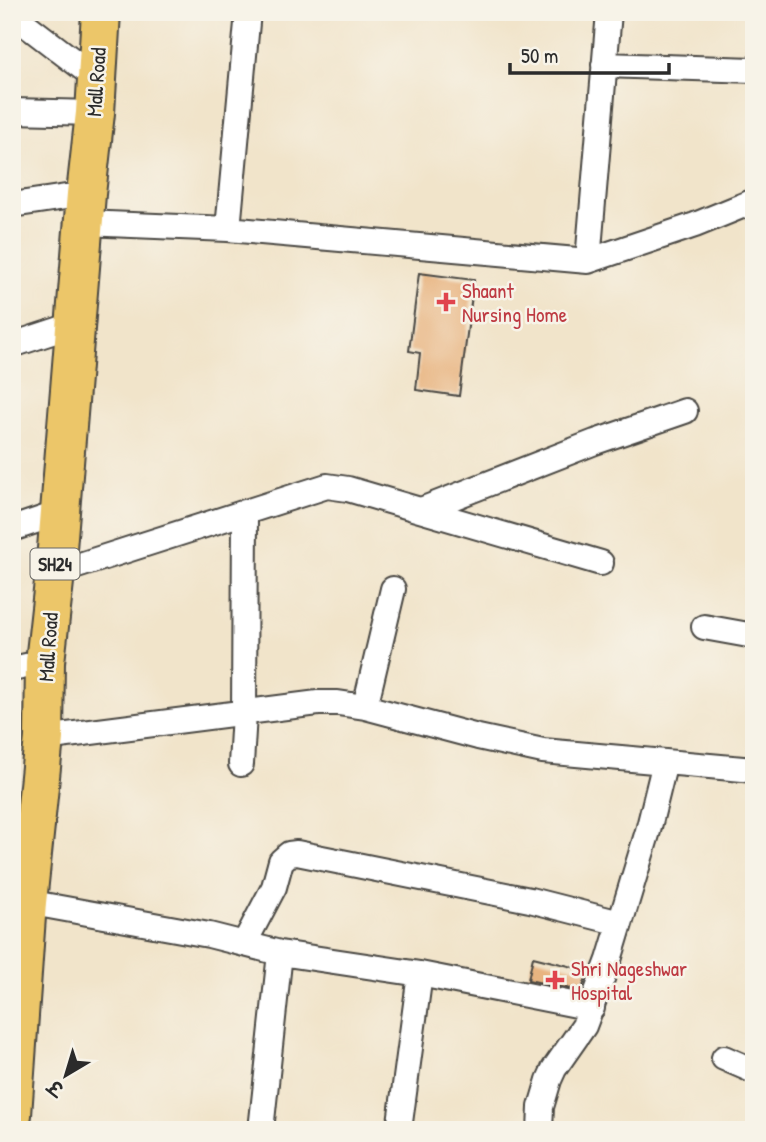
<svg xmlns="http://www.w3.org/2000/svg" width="766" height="1142" viewBox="0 0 766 1142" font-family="'Patrick Hand','Playpen Sans Deva',sans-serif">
	<rect width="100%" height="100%" fill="#f7f3e8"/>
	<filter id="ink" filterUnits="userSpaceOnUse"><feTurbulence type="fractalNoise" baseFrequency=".0143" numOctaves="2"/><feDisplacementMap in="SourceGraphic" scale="14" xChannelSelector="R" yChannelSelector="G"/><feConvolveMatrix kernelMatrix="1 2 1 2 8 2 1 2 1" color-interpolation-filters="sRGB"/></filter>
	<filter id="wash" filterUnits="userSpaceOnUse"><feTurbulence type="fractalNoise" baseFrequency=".00686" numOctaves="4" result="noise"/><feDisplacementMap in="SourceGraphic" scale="28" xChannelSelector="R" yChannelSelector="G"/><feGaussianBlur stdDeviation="1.57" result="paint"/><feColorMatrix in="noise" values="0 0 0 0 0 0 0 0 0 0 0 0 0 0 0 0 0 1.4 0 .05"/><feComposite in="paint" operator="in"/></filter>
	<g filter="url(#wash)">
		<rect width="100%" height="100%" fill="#f1e4ca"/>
		<g id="blocks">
			<!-- building -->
			<path fill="#e8b480" d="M419 273 474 280 459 396 416 390 420 353 409 351Z
				M533 957 589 971 581 991 528 980Z"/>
		</g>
	</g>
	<g filter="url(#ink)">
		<use href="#blocks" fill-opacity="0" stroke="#494743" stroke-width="2"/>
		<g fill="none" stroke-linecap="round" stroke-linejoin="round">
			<!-- street casing -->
			<g stroke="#494743" stroke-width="28">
				<path id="street" d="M12 14 97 79
					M604 65 754 70
					M12 111 95 113
					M12 205 86 194
					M84 223 228 229 588 261 695 225 754 201
					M228 229 248 12
					M588 261 609 12
					M12 345 76 324
					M421 510 595 442 685 411
					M12 529 59 513
					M55 573 327 486 348 489 601 563
					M704 627 754 636
					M12 669 45 662
					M365 707 393 589
					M44 738 318 703H338L365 707 478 737 543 751 754 770
					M241 764 244 714 245 512
					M27 902 209 935 280 953 420 974 592 1008
					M244 944 274 887 281 861 289 854 297 853 530 900 620 923
					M724 1058 754 1071
					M261 1130 280 953
					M399 1130 420 974
					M540 1130 541 1107 549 1080 554 1069 584 1026 609 960 648 831 665 762"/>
			</g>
			<!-- primary casing -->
			<g stroke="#494743" stroke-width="42">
				<path id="primary" d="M12 1115 27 902 44 738 45 662 55 573 86 194 95 113 101 12"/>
			</g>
			<!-- street -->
			<use href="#street" stroke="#fff" stroke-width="24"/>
			<!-- primary -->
			<use href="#primary" stroke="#ecc669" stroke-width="38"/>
		</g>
	</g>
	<!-- markers -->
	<g fill="#e0444e" stroke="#f7f3e8" stroke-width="2.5">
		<path d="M442.5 291.5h7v7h7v7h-7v7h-7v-7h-7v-7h7z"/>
		<path d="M551.5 969.5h7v7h7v7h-7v7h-7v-7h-7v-7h7z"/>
	</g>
	<g text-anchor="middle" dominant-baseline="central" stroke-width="5" stroke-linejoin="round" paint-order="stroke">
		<!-- shield labels -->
		<rect fill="#f7f3e8" stroke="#686764" stroke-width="2" x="30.5" y="548.5" width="49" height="31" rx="5"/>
		<g font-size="19" font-weight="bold" fill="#2b2b2b">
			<text x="55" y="564">SH24</text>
		</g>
		<!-- street labels -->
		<g font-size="21" fill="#2b2b2b" stroke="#f7f3e8">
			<text transform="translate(96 82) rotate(-86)">Mall Road</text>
			<text transform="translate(48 647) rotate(-86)">Mall Road</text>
		</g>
		<!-- health labels -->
		<g font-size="21" fill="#be3a42" stroke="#f7f3e8" text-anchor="start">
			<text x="462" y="290">Shaant<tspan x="462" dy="24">Nursing Home</tspan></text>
			<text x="571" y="968">Shri Nageshwar<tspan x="571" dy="24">Hospital</tspan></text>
		</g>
	</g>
	<!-- margin -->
	<rect width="766" height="1142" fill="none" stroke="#f7f3e8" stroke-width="42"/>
	<!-- north arrow -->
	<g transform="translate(66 1075) rotate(218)" stroke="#f7f3e8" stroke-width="5" paint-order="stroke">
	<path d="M0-5L12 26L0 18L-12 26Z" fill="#2b2b2b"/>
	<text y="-10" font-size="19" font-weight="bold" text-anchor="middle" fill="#2b2b2b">उ</text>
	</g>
	<!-- scale -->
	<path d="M510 63v10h159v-10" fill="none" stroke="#2b2b2b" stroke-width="3.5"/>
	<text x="521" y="63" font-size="21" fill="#2b2b2b" stroke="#f7f3e8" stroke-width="5" paint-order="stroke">50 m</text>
</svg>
